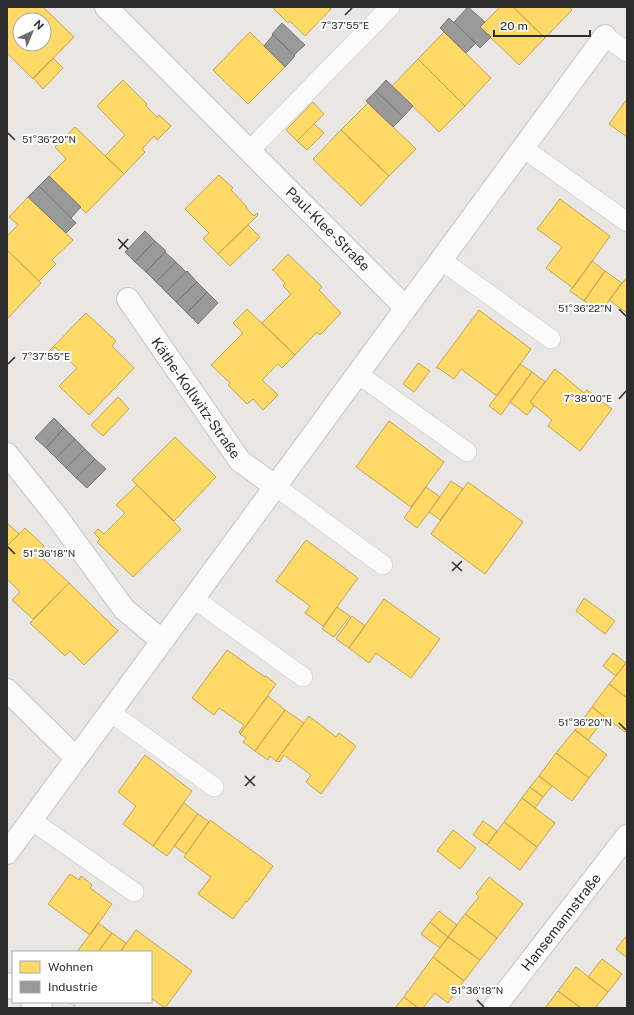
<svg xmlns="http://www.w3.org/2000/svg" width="634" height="1015" viewBox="0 0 634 1015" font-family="'Public Sans',sans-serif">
	<rect width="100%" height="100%" fill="#e9e6e3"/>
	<!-- homes -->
	<path fill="#ffd966" stroke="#c0a555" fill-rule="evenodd" d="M8 7H43L74 37 33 79 7 53V8ZM20 20H44V44H20Z
		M272 7H330L331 9 305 36 290 21 288 23Z
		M500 7H513L545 38 519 65 480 27Z
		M513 7H569L572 10 545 38Z
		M250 32 285 67 248 104 213 70Z
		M444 32 491 78 465 106 418 59Z
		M53 58 63 68 43 89 33 78Z
		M418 59 465 106 439 132 392 86Z
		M123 80 147 104 146 106 157 117 159 115 171 126 157 140 154 136 142 149 145 152 124 174 105 156 125 135 97 106Z
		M627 99V137L609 124Z
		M313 102 324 114 297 141 286 130Z
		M368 103 416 149 389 176 341 130Z
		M314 124 324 133 307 150 297 141Z
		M75 127 124 174 86 213 49 176 66 159 55 147Z
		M341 130 389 176 361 206 313 159Z
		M219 175 233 188 231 190 247 207 246 208 254 216 257 213 258 215 218 254 203 239 209 233 185 209Z
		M28 197 73 240 52 260 56 264 39 281 7 250V236L18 225 9 217Z
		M560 199 610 236 573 288 546 268 562 247 537 229Z
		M248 225 260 237 230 266 218 254Z
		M7 250 41 283 7 319Z
		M288 254 322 287 319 290 341 313 320 335 317 332 295 355 262 323 291 294 283 286 285 283 272 269 273 270Z
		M592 261 605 271 584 301 570 291Z
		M605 271 622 283 600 313 584 301Z
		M627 277V313L609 300Z
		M247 309 295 355 282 368 278 364 262 380 278 395 263 410 253 399 247 404 228 385 230 383 211 365 243 333 233 323Z
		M479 310 531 349 497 396 461 369 454 379 438 368H436Z
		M86 313 116 341 112 346 134 368 89 415 59 386 77 368 55 347 48 355 46 354Z
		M418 363 430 371 414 392 403 384Z
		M520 364 532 372 501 415 489 406Z
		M555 369 584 393 587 390 612 409 580 451 548 426 552 420 530 402Z
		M532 372 545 382 530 402 534 406 527 415 510 402Z
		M118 397 129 409 103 436 91 425Z
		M389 421 444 462 411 507 356 467Z
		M175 437 216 477 174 521 132 480Z
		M451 481 463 489 440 520 429 512Z
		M468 482 523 522 485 574 431 534Z
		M137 485 181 529 133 577 97 542 100 539 94 533 98 529 104 534 125 513 116 505Z
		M426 487 440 497 417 528 404 518Z
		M7 523 19 534 7 546Z
		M25 528 44 546 37 553 69 583 33 619 12 600 20 592 7 579V546Z
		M306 540 358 578 323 626 305 613 310 606 276 581Z
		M69 583 118 631 84 665 70 651 65 656 30 623Z
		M584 598 615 621 605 634 576 611Z
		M384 599 440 639 411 678 376 653 369 663 349 648Z
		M337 607 350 616 334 637 322 629Z
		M352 616 365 626 349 648 336 639Z
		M227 650 265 677 266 676 276 684 240 734 239 732 244 725 219 708 214 715 192 698Z
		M613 653 626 663 616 676 603 666Z
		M626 663 627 664V698L609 684Z
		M609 684 627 698V730L625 732 592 707Z
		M268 696 285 710 255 751 243 742 246 738 240 734Z
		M592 707 605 717 597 728 584 718Z
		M285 710 304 723 276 761 270 756 268 760 255 751Z
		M309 716 336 737 339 733 356 746 321 794 306 782 311 775 284 755 279 762 276 761Z
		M584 718 597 728 588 740 575 730Z
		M575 730 607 755 589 778 556 753Z
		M556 753 589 778 572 801 539 776Z
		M145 755 192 791 153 846 123 824 136 806 118 792Z
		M539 776 552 786 543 797 530 787Z
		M530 787 543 797 535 808 522 798Z
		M522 798 555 823 537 847 504 822Z
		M184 803 198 814 167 856 153 846Z
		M198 814 209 822 186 854 174 846Z
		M210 820 273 866 247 902 246 901 233 919 198 894 211 877 184 857Z
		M483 821 497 831 487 845 473 835Z
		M504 822 537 847 520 870 487 845Z
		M453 830 476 848 460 869 437 851Z
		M70 874 79 880 81 876 92 885 90 888 112 904 90 935 48 904Z
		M489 877 523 904 497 938 465 914 479 897 476 894Z
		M439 911 457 925 448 937 430 922Z
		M465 914 497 938 480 960 448 937Z
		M430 922 448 937 440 948 421 934Z
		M98 923 112 933 98 952H77Z
		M136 930 192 971 165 1008 151 998V952H120Z
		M112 933 126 943 120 952H98Z
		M627 935V958L616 949Z
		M448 937 480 960 464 981 433 957Z
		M433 957 464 981 448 1003 435 993 423 1008H418L404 997Z
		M602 959 622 974 608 992 588 977Z
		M576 967 608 992 595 1008H581L558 991Z
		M558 991 581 1008H545Z
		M404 997 418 1008H395Z"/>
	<!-- industry -->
	<path fill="#999" stroke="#787878" d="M468 7 485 22 480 27 491 37 480 48 454 22Z
		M449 18 476 43 466 53 440 28Z
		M282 23 305 45 294 55 272 34Z
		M273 35 295 56 285 67 264 46Z
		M386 80 413 106 403 117 376 91Z
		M376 91 403 117 393 127 366 101Z
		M49 176 81 207 71 218 39 186Z
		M39 186 76 223 66 233 28 197Z
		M145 231 155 241 135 262 125 252Z
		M155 241 166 251 146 272 135 262Z
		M165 252 176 262 156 282 146 272Z
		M176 262 186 272 166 292 156 282Z
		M187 271 197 282 176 302 166 292Z
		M197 282 207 292 187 313 176 302Z
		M207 292 218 303 198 324 187 313Z
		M54 418 64 428 46 448 35 438Z
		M64 428 75 439 56 458 46 448Z
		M75 439 85 449 66 468 56 458Z
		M85 449 95 459 76 478 66 468Z
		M95 459 106 469 87 488 76 478Z"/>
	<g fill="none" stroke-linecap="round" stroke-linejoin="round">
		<!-- lane casing -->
		<g stroke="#c4c3c3" stroke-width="20">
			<path id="lane" d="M605 36 627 52
				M523 148 627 222
				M250 150 390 7
				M441 260 551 339
				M358 374 467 452
				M275 486 383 565
				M193 598 303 677
				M110 712 214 787
				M31 820 134 892"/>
		</g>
		<!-- street casing -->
		<g stroke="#c4c3c3" stroke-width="24">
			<path id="street" d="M106 7 406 308
				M128 299 240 461 275 486
				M7 454 57 517 124 609 162 641
				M7 690 76 758
				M7 853 605 36
				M494 1008 627 836"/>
		</g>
		<!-- secondary casing -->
		<g stroke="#c4c3c3" stroke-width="24">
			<path id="secondary" d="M7 984 13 988
				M32 1002 41 1008"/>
		</g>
		<!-- path -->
		<path stroke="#c7c7c6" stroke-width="2.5" stroke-dasharray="3 2" stroke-linecap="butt" d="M69 1002 77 1008"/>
		<!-- lane -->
		<use href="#lane" stroke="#fcfbfb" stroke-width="19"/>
		<!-- street -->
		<use href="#street" stroke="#fcfbfb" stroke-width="22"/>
		<!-- secondary -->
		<use href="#secondary" stroke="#fcfbfb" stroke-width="22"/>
	</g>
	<!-- ticks -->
	<path fill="none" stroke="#2c2c2c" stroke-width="1.5" d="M345 15 352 8M8 133 15 140M118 239 128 249M119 249 128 239M619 309 626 316M8 364 15 357M619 399 626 391M8 547 15 554M452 562 462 571M452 571 462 561M619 723 626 730M245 776 255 786M245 786 255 776M477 1000 484 1007"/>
	<g text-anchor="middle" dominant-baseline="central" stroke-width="4" stroke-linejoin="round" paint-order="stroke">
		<!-- street labels -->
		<g font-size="14" fill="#2c2c2c" stroke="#fff">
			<text transform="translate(328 229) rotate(45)">Paul-Klee-Straße</text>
			<text transform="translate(196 398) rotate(55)">Käthe-Kollwitz-Straße</text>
			<text transform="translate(561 922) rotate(-52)">Hansemannstraße</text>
		</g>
	</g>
	<g font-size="10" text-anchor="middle" fill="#2c2c2c" stroke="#fff" stroke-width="4" stroke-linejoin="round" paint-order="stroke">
		<text x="345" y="29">7°37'55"E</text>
		<text x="49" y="143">51°36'20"N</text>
		<text x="585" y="312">51°36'22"N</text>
		<text x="46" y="360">7°37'55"E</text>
		<text x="588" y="402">7°38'00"E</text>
		<text x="49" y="557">51°36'18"N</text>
		<text x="585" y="726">51°36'20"N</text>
		<text x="477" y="994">51°36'18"N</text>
	</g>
	<!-- border -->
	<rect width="634" height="1015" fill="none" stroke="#2c2c2c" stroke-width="16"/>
	<!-- legend -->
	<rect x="12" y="951" width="140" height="52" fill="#ffffff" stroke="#ababab"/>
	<rect x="20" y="961" width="20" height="12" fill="#ffd966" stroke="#ababab"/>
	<text x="48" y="971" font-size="12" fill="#2c2c2c">Wohnen</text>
	<rect x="20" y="981" width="20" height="12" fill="#999999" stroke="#ababab"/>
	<text x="48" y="991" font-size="12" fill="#2c2c2c">Industrie</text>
	<!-- north arrow -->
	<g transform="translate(32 32) rotate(44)"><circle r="19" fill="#ffffff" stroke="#ababab"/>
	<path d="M0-3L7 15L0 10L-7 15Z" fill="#6e6d6c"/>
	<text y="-6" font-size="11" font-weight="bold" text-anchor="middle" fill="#2c2c2c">N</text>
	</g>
	<!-- scale -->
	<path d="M494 30v6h96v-6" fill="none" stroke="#2c2c2c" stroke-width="2"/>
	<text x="500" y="30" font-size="12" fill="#2c2c2c" stroke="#ffffff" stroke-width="3" paint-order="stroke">20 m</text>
</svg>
